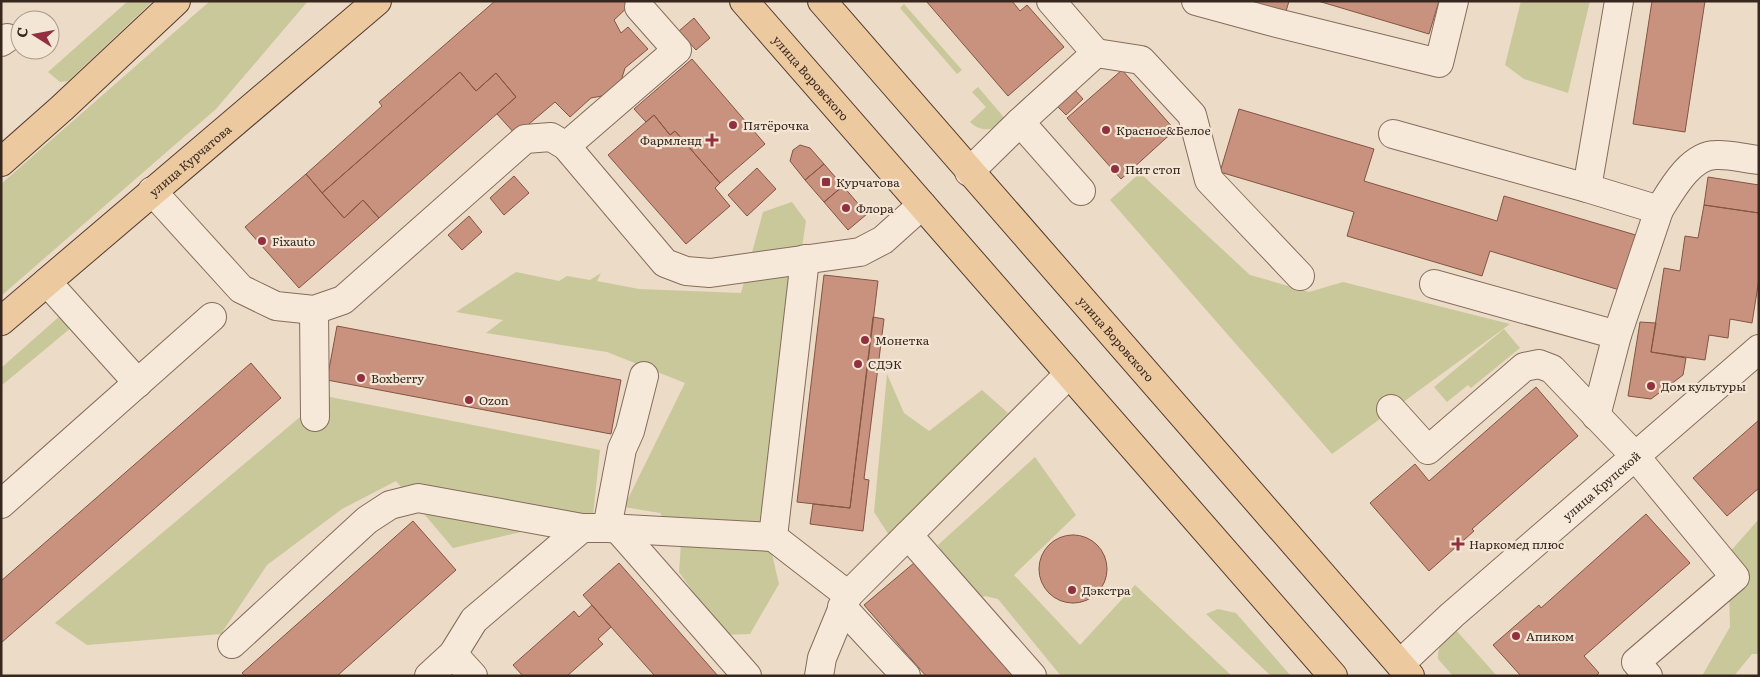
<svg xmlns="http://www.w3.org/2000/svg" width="1760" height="677" viewBox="0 0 1760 677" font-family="Literata,serif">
	<rect width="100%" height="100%" fill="#ecdbc6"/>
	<!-- green -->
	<path fill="#c9c89a" d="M128 1H153L68 81 60 82 48 72Z
		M210 1H308L216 109 1 296V184Z
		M1521 1H1590L1568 93 1524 79 1505 65Z
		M904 4 962 70 957 74 900 8Z
		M978 87 1008 122C995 129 982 134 970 122L986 107 972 92Z
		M1140 173 1250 275 1309 292 1343 282 1510 324 1332 454 1110 200Z
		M792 202 806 221 762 511 779 584 750 634 723 635 679 572 681 544 660 513 624 507 685 383 607 352 486 333 503 320 456 312 516 272 559 281 567 276 590 280 601 273 597 281 639 289 741 293 763 212Z
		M61 315 72 327 1 386V368Z
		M1504 329 1520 348 1471 388 1468 385 1447 402 1434 387Z
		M887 374 904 413 929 431 982 390 1008 413 889 535 874 512Z
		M325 396 600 450 593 515 453 548 396 481 342 509 267 565 221 634 87 645 55 623Z
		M1035 457 1076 515 1014 575 1080 645 1135 585 1232 676H1061L998 599 985 596 973 601 938 545Z
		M1759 519V654H1752L1734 676H1702L1730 627 1728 554Z
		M1218 609 1236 613 1291 676H1271L1206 614Z
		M1455 629 1497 676H1453L1438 659C1437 644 1445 638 1455 629Z"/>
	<!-- building -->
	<path fill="#c8927e" stroke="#845444" d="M495 1H634L614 20 621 33 628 27 648 49 625 68 621 81 607 95 591 98 570 117 555 102 516 135 497 114 516 97 496 73 476 91 460 72 322 193 306 174 382 106 379 102Z
		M926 1H1012L1020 11 1027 5 1064 47 1008 96Z
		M1238 1H1289L1285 15Z
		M1318 1H1439L1429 34Z
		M1652 1H1705L1685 132 1633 124Z
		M694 18 710 38 696 50 679 31Z
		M692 59 765 144 720 183 675 131 670 135 654 115 646 122 634 109Z
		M1122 70 1175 130 1121 179 1067 118Z
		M460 72 476 91 496 73 516 97 379 218 363 200 344 218 322 193Z
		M1074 89 1083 99 1066 115 1056 105Z
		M1239 109 1374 149 1364 181 1497 221 1504 196 1639 236 1623 291 1490 251 1482 276 1347 236 1354 212 1220 172Z
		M654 115 670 135 675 131 720 183 715 188 730 206 686 244 608 155Z
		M800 145 810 148 824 164 805 180 790 161 793 150Z
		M824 164 843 186 824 202 805 180Z
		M757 168 776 189 747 216 728 195Z
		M306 174 344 218 363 200 379 218 299 288 245 227Z
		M514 176 529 193 504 215 490 198Z
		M1708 177 1759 185V213L1704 205Z
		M843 186 867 214 848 230 824 202Z
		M1704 205 1759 213V279L1752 323 1730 319 1728 338 1709 335 1705 360 1651 352 1664 268 1680 271 1685 236 1698 238Z
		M469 216 482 232 462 250 448 235Z
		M824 275 878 281 850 508 797 502Z
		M873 317 884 319 864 479 869 480 863 531 810 524 813 504 850 508Z
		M1640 322 1656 323 1651 352 1686 358 1683 375 1651 399 1628 396Z
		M337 326 621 380 611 434 327 380Z
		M251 363 281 398 1 643V581Z
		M1536 387 1578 436 1472 529 1474 531 1429 571 1370 503 1415 464 1429 481Z
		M1759 420V488L1727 516 1693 478Z
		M1646 514 1690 563 1584 656 1599 673 1596 676H1521L1493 645 1539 605 1541 608Z
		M413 521 456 570 337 676H245L242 673Z
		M1039 569a34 34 0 1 1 68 0a34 34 0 1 1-68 0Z
		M619 563 718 676H655L611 627 583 595Z
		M914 563 990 650 1013 676H926L864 605Z
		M592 605 611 627 598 639 603 644 567 676H523L513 665 574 611 579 617Z"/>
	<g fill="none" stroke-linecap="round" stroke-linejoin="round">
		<!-- minor casing -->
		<g stroke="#866c5c" stroke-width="30">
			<g id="minor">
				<path d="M1196 1 1273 22 1439 63 1454 1"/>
				<path d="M1 42 7 38"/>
				<path d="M1096 53 1141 60 1192 115 1209 180 1300 276"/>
				<path d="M1020 122 1081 191"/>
				<path d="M1393 134 1587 188 1659 210C1671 191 1690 155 1716 155 1730 154 1745 159 1759 160"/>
				<path d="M566 146 677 50 639 7"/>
				<path d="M969 172 1020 122 1096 53 1051 1"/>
				<path d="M1587 188 1619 1"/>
				<path d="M152 191 241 289 276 306 314 310 343 300 525 139 551 137 566 146 665 263 686 271 710 273 860 252 883 240 922 205"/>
				<path d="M805 259 773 537 848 595"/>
				<path d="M47 282 138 383"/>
				<path d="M1434 284 1617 335"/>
				<path d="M314 310 315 417"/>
				<path d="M1391 409 1428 450 1524 367 1539 364 1552 369 1635 456 1735 577 1636 662 1648 676"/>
				<path d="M1596 416 1617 335 1659 210"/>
				<path d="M1 504 212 317"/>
				<path d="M607 528 622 449 630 431 644 376"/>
				<path d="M618 529 747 676"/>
				<path d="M908 535 1032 676"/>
				<path d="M842 607 906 676"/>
				<path d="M232 644 367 520 390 505 418 498 582 528H607L773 537"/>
				<path d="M453 654 473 676"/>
				<path id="s1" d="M1400 664 1452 615 1759 349"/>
				<path d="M429 676 453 654 474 620 582 528"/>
				<path d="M819 676 822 658 848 595 1069 374"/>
			</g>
		</g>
		<!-- major casing -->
		<g stroke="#543c30" stroke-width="30">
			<g id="major">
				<path id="s2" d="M744 1 1333 676"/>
				<path id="s3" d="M822 1 1410 676"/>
				<path d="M1 162 62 108 176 1"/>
				<path id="s4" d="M1 321 377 1"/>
			</g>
		</g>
		<!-- minor -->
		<use href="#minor" stroke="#f7e9d9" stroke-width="28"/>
		<!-- major -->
		<use href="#major" stroke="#edc9a0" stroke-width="28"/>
	</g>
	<!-- markers -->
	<g fill="#92303f" stroke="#f4e6d5" stroke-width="2">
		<circle cx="733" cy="125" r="5"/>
		<circle cx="1106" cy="130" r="5"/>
		<path d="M709.5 132.5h5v5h5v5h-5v5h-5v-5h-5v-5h5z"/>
		<circle cx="1115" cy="169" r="5"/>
		<rect x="821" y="177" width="10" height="10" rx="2.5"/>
		<circle cx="846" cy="208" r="5"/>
		<circle cx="262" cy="241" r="5"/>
		<circle cx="865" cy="340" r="5"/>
		<circle cx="858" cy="364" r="5"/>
		<circle cx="361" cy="378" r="5"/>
		<circle cx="1651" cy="386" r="5"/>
		<circle cx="469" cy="400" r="5"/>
		<path d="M1455.5 536.5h5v5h5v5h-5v5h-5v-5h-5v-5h5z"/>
		<circle cx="1072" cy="590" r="5"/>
		<circle cx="1516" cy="636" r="5"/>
	</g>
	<g text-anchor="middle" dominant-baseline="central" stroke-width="4.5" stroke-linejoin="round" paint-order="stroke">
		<!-- street labels -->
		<g font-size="12" fill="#37271f" stroke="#f4e6d5">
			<text stroke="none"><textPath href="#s2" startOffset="102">улица Воровского</textPath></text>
			<text stroke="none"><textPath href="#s4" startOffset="248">улица Курчатова</textPath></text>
			<text stroke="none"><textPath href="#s3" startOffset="448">улица Воровского</textPath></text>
			<text stroke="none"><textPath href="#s1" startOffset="269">улица Крупской</textPath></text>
		</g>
		<!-- poi labels -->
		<g font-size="12" fill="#37271f" stroke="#f4e6d5" text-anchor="start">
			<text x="743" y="125">Пятёрочка</text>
			<text x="1116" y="130">Красное&amp;Белое</text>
			<text x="702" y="140" text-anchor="end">Фармленд</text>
			<text x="1125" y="169">Пит стоп</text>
			<text x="836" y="182">Курчатова</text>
			<text x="856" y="208">Флора</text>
			<text x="272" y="241">Fixauto</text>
			<text x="875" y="340">Монетка</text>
			<text x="868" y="364">СДЭК</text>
			<text x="371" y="378">Boxberry</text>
			<text x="1661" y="386">Дом культуры</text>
			<text x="479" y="400">Ozon</text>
			<text x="1469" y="544">Наркомед плюс</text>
			<text x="1082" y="590">Дэкстра</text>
			<text x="1526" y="636">Апиком</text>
		</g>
	</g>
	<!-- border -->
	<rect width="1760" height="677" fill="none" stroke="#37271f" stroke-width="5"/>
	<!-- north arrow -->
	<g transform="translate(35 35) rotate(281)"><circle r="24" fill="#f4e6d5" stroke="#a89a8c"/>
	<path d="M0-4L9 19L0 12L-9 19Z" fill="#92303f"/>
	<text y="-8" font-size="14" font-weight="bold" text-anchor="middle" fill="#37271f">С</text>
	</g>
</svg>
